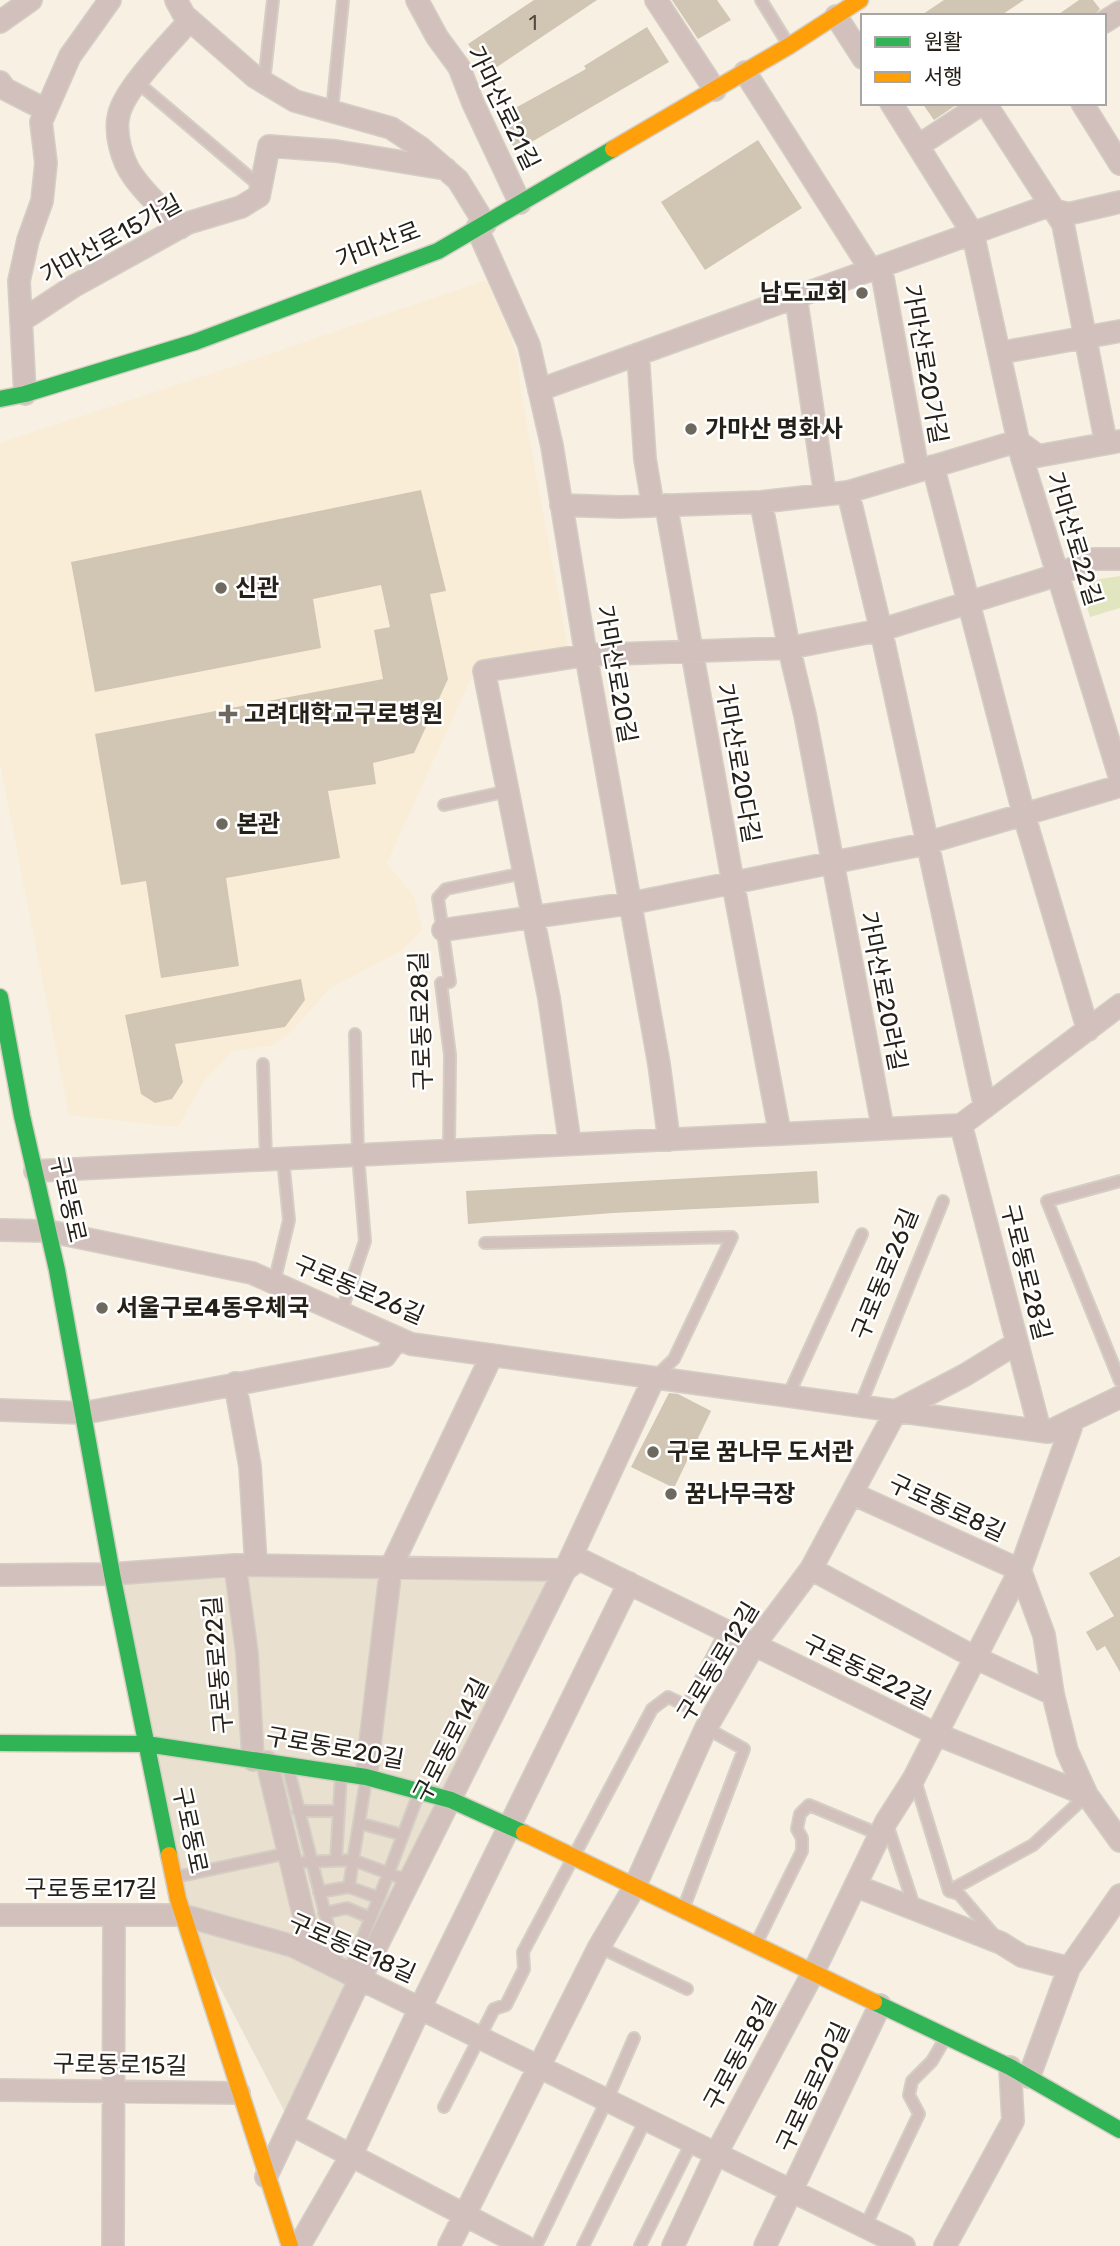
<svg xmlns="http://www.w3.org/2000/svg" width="1120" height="2246" viewBox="0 0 1120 2246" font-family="Rubik,'Noto Sans KR',sans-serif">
	<rect width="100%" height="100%" fill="#f7f0e3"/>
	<!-- commercial -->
	<path fill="#e9e0cf" d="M256 1565 565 1570 291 2124 182 1915 119 1583Z"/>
	<!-- built -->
	<path fill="#faedd7" d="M486 280 509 331 518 360 521 393 568 647 478 663 387 863 414 897 422 930 402 950 329 989 289 1034 271 1046 233 1051 204 1081 178 1127 69 1115 0 764V443L258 358Z"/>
	<!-- green -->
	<path fill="#e2e6c0" d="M1120 576V608L1090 617 1082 590 1093 580Z"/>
	<!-- building -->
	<path fill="#d1c6b3" d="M534 0H597L488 73 468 44Z
		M672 0H717L731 20 698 39Z
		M944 0H1024L1000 16H920Z
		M1079 0H1093L1100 9 1093 16H1056Z
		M647 27 669 62 516 151 497 118 586 69 584 66Z
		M922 103H959L934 120Z
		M758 140 802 208 705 270 661 202Z
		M421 490 446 591 430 594 448 679 414 753 373 763 376 784 328 791 340 858 226 878 239 966 161 978 146 881 121 885 95 734 383 679 374 630 390 627 381 585 313 599 321 648 95 692 71 562Z
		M301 979 305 1000 285 1027 175 1044 183 1082 172 1099 155 1103 141 1094 125 1015Z
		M817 1171 819 1203 613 1213 468 1224 466 1191Z
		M669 1393 678 1394 711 1411 674 1488 631 1467Z
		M1120 1556V1672L1105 1646 1097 1651 1086 1632 1114 1616 1089 1573Z"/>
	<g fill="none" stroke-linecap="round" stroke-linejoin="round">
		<!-- lane casing -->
		<g stroke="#d4cec4" stroke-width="14">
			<path id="lane" d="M761 0 788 44
				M137 82 261 187
				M264 82 273 0
				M332 111 343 0
				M444 805 508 791
				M263 1064 266 1159
				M449 1150 450 1055 441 983 450 982 438 898 446 889 524 873
				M1120 1181 1047 1201 1120 1381
				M485 1243 732 1237 674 1359 654 1378
				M274 1283 289 1220 283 1159
				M341 1313 365 1241 358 1155 355 1034
				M788 1396 862 1234
				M860 1406 943 1201
				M288 1767 336 1957 324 1952
				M366 1780 353 1860 409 1881
				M915 1780 949 1891
				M298 1811H339
				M359 1823 403 1835
				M887 1824 915 1909
				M336 1860 341 1775
				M304 1862 353 1860 349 1887 319 1892
				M176 1877 288 1853
				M349 1887 379 1898 419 1793
				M949 1891 1033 1845 1087 1795
				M949 1891 959 1894 994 1935
				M684 1907 744 1749 706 1728
				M324 1913 347 1908 371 1918
				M332 1943 359 1948
				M756 1944 802 1851V1838L797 1829 800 1814 809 1805 881 1835
				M599 1947 687 1989
				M352 1963 379 1898
				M444 2107 494 2009 506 2005 524 1969 523 1952 652 1709 668 1697 687 1706 726 1630
				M865 2227 919 2114 909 2095 912 2081 932 2061 946 2037
				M536 2246 607 2100 634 2038
				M583 2246 646 2119
				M640 2246 692 2142"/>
		</g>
		<!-- street casing -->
		<g stroke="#d4cec4" stroke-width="24">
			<path id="street" d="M176 0 184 15 255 77 295 101 391 128 421 148 458 180 485 224
				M417 0 437 37 459 67 473 103 520 203
				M656 0 715 90
				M836 16 863 58
				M0 22 31 0
				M1104 22 1120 12
				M745 72 871 270
				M0 82 5 89 46 110
				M891 103 973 234 1022 458 1120 778
				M985 103 1063 224 1106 443
				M1082 103 1120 164
				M918 146 983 103
				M180 228C165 211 146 195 133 176 122 161 114 133 119 114 125 88 171 42 190 20
				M477 228 529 345 552 446 586 655 659 1064 669 1140
				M881 267 918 471
				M796 297 825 494
				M21 321 74 286 188 223 241 207 259 196 269 146 336 151 446 169
				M999 353 1120 331
				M638 354 645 459 653 506
				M539 390 1045 207 1068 214 1120 202
				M25 394 19 281 28 240 42 201 46 163 41 122 70 56 110 0
				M933 466 1024 815 1088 1030
				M848 492 881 630 985 1107
				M761 502 789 648 805 715 883 1129
				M561 505 620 507 761 502 848 492 1018 441 1038 456 1120 441
				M666 505 733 883 780 1134
				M443 930 632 903 920 845 1120 786
				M961 1125 1040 1431
				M570 1144 549 998 484 671 586 655 789 648 881 630 1057 575 1094 559H1120
				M35 1171 961 1125 1120 1005
				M0 1230 48 1231 252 1273 411 1344 1048 1432 1120 1397
				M235 1383 250 1466 256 1565
				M0 1410 84 1413 385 1356 398 1338
				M853 1494 1020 1570 1044 1635 1053 1694 1067 1751 1087 1795
				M235 1565 247 1653 253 1760
				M811 1569 976 1658 1053 1694
				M0 1575 112 1574 235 1565 565 1570 579 1559 936 1734 1087 1795 1120 1841
				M267 1762 313 1955
				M366 1777 391 1567 492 1355
				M856 1886 1001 1943 1022 1956 1069 1968
				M0 1915H182L293 1946 904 2246
				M1029 2077 1069 1968 1120 1895
				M0 2090 239 2093
				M291 2124 524 2246
				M266 2177 360 1979 565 1570 654 1378
				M113 2246 114 1915
				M299 2246 351 2156 420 2008 629 1583
				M449 2246 599 1947 635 1886 706 1728 754 1645 811 1569 896 1411 965 1375 1017 1343
				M673 2246 716 2154 813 1973 886 1822 914 1778 1020 1570 1074 1419
				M765 2246 880 2005
				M945 2246 1013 2121 1010 2067"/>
		</g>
		<!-- fast casing -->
		<g stroke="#d4cec4" stroke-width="19">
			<path id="fast" d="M0 399 25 394 195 342 438 251 613 149
				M0 997 22 1116 57 1270 112 1574 169 1855
				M0 1743 146 1744 366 1777 451 1800 524 1833
				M874 2002 1010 2067 1120 2130"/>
		</g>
		<!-- slow casing -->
		<g stroke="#d4cec4" stroke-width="19">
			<path id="slow" d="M613 149 789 46 860 0
				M524 1833 874 2002
				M169 1855 178 1899 290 2246"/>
		</g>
		<!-- lane -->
		<use href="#lane" stroke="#d2c0bd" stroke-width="10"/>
		<!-- street -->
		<use href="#street" stroke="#d2c0bd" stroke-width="21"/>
		<!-- fast -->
		<use href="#fast" stroke="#30b455" stroke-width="16"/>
		<!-- slow -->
		<use href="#slow" stroke="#ff9f0a" stroke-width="16"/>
	</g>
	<!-- markers -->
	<g fill="#6e695f" stroke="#fff" stroke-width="2.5">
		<circle cx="862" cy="293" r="7"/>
		<circle cx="691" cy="429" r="7"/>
		<circle cx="221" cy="588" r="7"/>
		<path d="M224.5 703.5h7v7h7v7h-7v7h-7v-7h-7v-7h7z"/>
		<circle cx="222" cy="824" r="7"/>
		<circle cx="102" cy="1308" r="7"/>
		<circle cx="653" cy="1452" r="7"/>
		<circle cx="671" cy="1494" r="7"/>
	</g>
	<g text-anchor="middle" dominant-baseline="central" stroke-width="5" stroke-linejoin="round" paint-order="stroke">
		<!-- number labels -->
		<g font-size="21" fill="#504a3f">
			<text x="533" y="22">1</text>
		</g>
		<!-- street labels -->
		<g font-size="24" fill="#252018" stroke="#fff">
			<text transform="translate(503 108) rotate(64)">가마산로21길</text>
			<text transform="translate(111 239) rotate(-29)">가마산로15가길</text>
			<text transform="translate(378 245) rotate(-21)">가마산로</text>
			<text transform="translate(925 364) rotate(80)">가마산로20가길</text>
			<text transform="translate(1074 539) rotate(73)">가마산로22길</text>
			<text transform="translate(616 674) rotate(80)">가마산로20길</text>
			<text transform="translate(738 763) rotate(80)">가마산로20다길</text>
			<text transform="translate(883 991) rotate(79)">가마산로20라길</text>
			<text transform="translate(421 1021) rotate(-92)">구로동로28길</text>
			<text transform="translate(68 1199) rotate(77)">구로동로</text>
			<text transform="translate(1026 1272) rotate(76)">구로동로28길</text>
			<text transform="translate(885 1274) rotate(-68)">구로동로26길</text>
			<text transform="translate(359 1290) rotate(23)">구로동로26길</text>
			<text transform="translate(947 1508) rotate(25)">구로동로8길</text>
			<text transform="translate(718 1662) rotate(-59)">구로동로12길</text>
			<text transform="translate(218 1665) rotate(-95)">구로동로22길</text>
			<text transform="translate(867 1672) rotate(26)">구로동로22길</text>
			<text transform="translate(451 1740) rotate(-63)">구로동로14길</text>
			<text transform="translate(335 1748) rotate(10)">구로동로20길</text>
			<text transform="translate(190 1830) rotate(78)">구로동로</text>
			<text x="91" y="1889">구로동로17길</text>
			<text transform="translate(352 1948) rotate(24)">구로동로18길</text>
			<text transform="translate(740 2053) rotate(-62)">구로동로8길</text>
			<text transform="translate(120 2065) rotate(1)">구로동로15길</text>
			<text transform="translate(813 2087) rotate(-65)">구로동로20길</text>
		</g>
		<!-- poi labels -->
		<g font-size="24" font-weight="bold" fill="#252018" stroke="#fff" text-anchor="start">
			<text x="848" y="293" text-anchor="end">남도교회</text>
			<text x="705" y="429">가마산 명화사</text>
			<text x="235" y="588">신관</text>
			<text x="244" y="714">고려대학교구로병원</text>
			<text x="236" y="824">본관</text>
			<text x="116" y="1308">서울구로4동우체국</text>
			<text x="667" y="1452">구로 꿈나무 도서관</text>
			<text x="685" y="1494">꿈나무극장</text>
		</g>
	</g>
	<!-- legend -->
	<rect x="861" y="14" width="245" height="91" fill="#ffffff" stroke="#a8a6a3" stroke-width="2"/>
	<rect x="875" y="37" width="35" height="10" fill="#30b455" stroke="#a8a6a3" stroke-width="2"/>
	<text x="924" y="49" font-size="21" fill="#252018">원활</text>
	<rect x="875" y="72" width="35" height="10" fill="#ff9f0a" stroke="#a8a6a3" stroke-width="2"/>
	<text x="924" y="84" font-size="21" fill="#252018">서행</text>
</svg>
